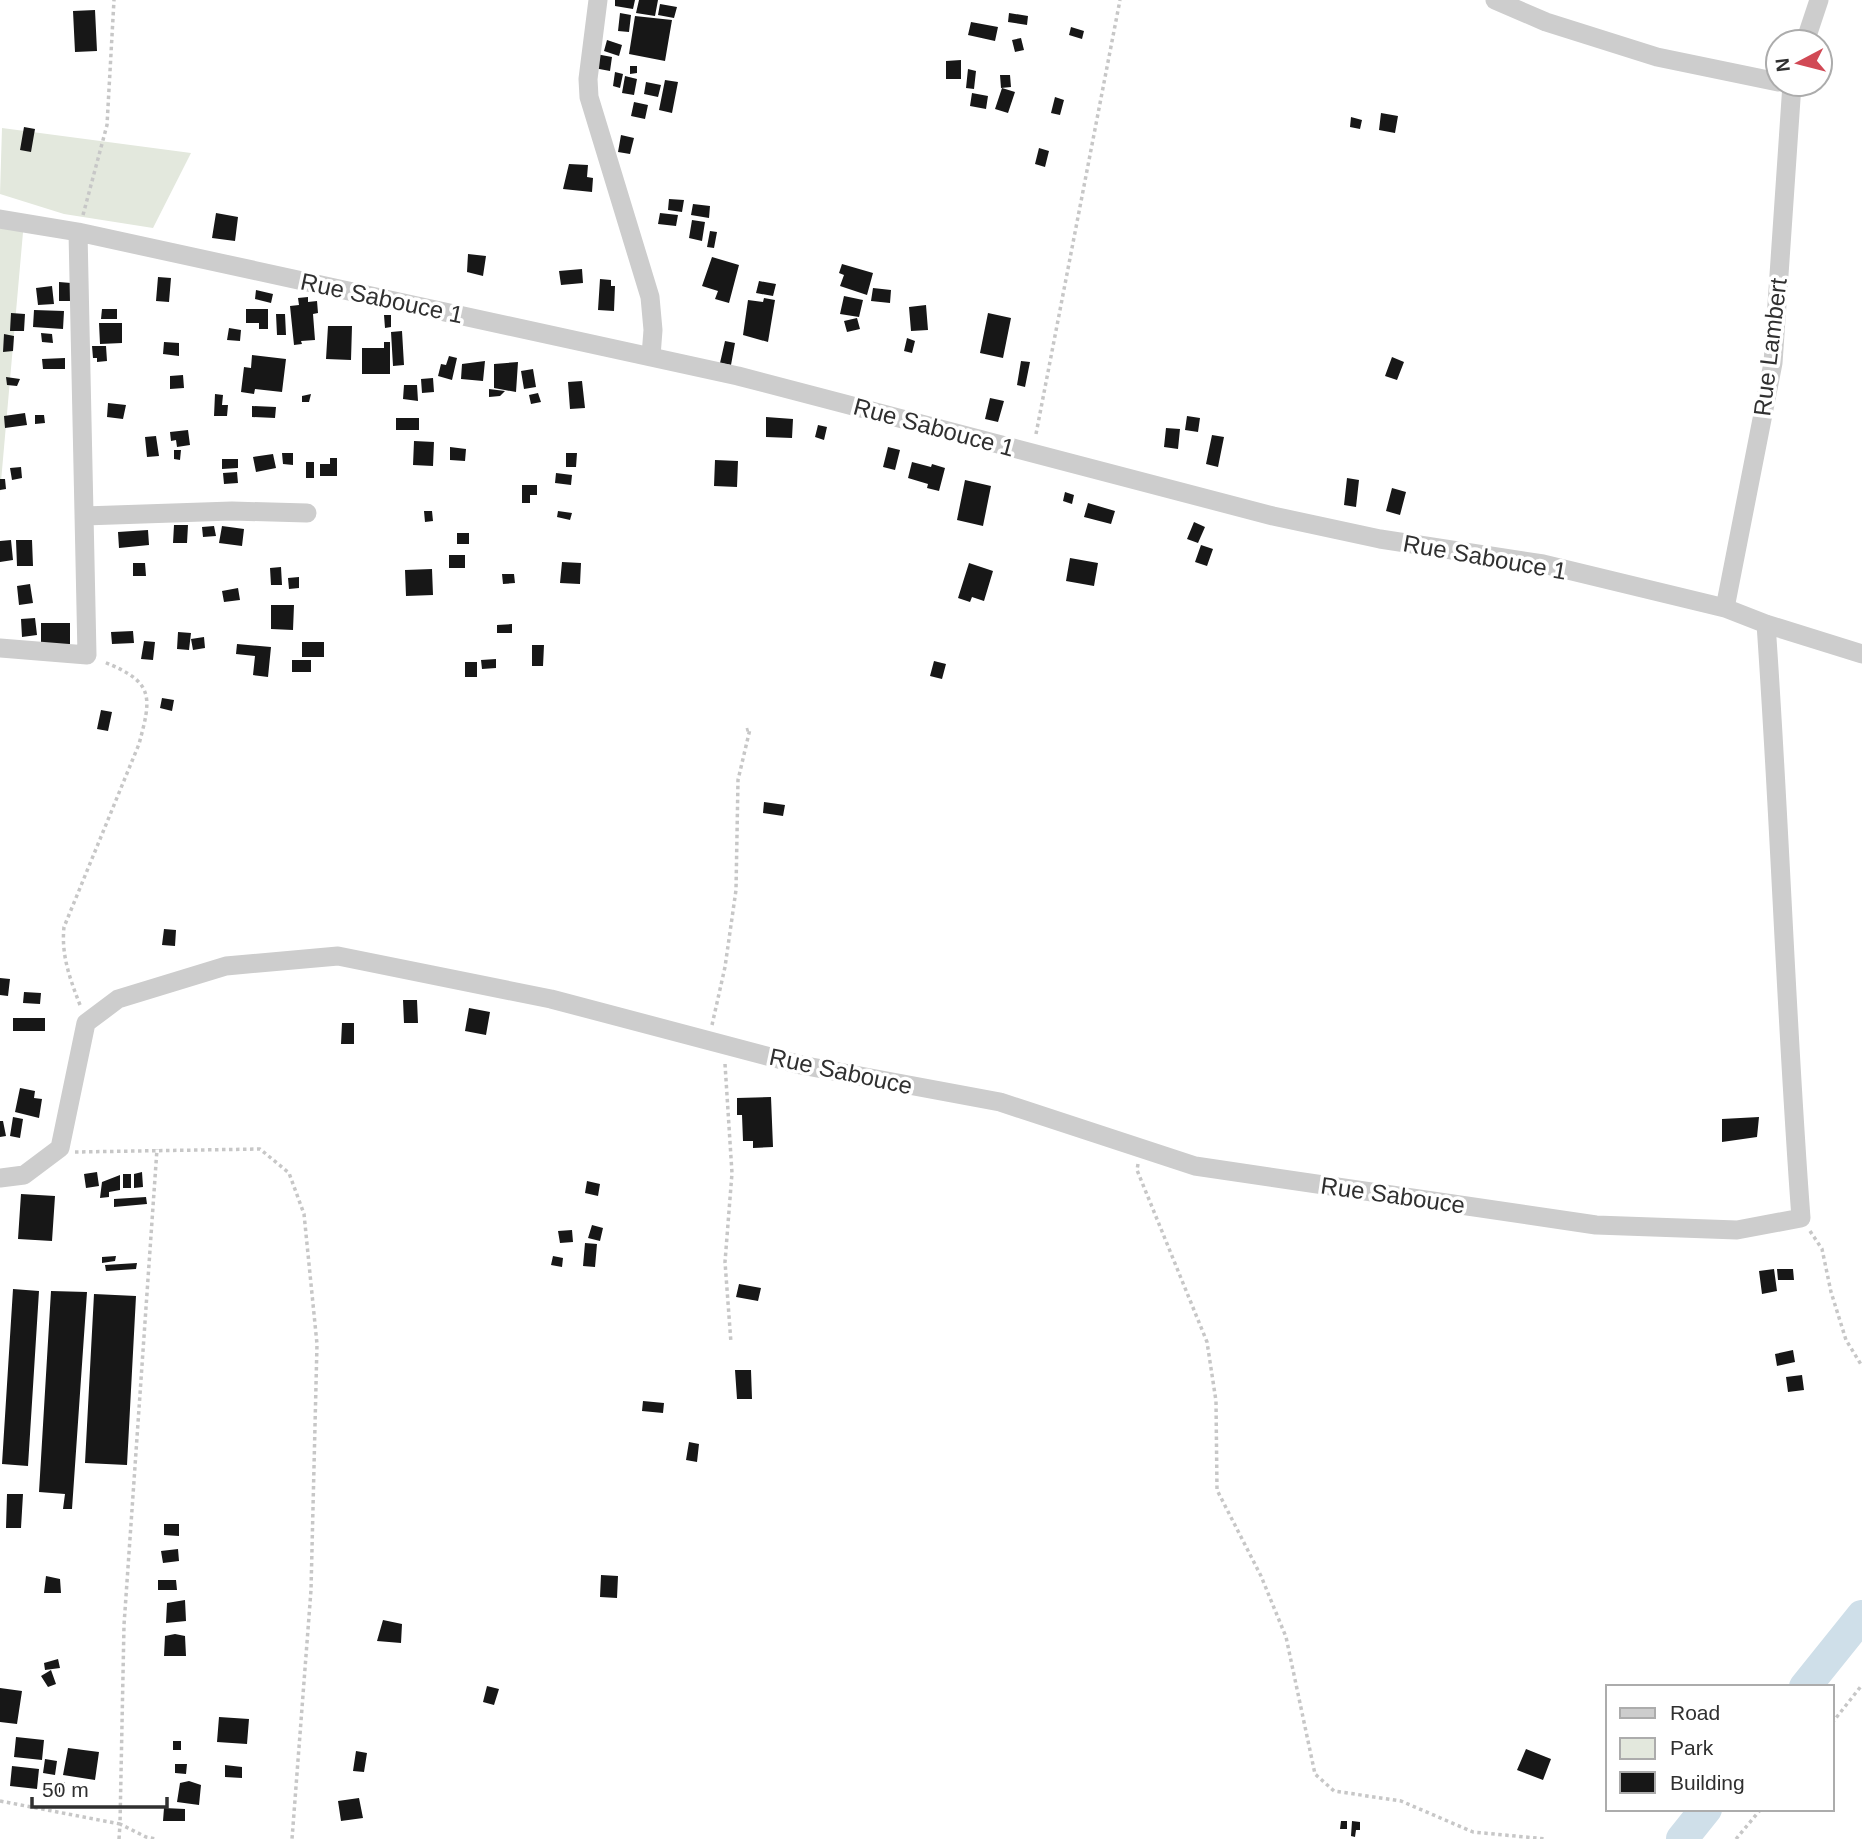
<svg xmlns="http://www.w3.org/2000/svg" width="1862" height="1839" viewBox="0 0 1862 1839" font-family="Arial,sans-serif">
	<rect width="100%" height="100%" fill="#fff"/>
	<!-- green -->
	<path fill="#e3e8dd" d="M2 128 191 153 153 228 64 214 0 194Z
		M0 217 24 221 0 493Z"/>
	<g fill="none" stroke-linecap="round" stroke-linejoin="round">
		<!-- river -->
		<path stroke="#cfdfe9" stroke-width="32" d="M1805 1687 1862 1616
			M1682 1839 1706 1809"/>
	</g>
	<!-- building -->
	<path fill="#171717" d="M615 0H635L633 9 615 6Z
		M639 0H658L655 16 636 13Z
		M660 4 677 7 674 18 658 15Z
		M95 10 97 51 75 52 73 11Z
		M620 13 631 15 629 32 618 31Z
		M1009 13 1028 16 1027 25 1008 22Z
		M635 16 672 20 665 61 629 54Z
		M971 22 998 27 995 41 968 35Z
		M1071 27 1084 31 1082 39 1069 35Z
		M1021 38 1024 50 1015 52 1012 40Z
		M607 40 622 45 619 56 604 51Z
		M596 54 612 57 610 71 594 68Z
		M961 60V79H946V61Z
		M630 66H637V73L630 74Z
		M968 69 976 71 974 89 966 88Z
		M615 72 623 74 620 88 613 86Z
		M1000 75H1010L1011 87 1001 88Z
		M625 76 637 79 634 95 622 93Z
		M665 80 678 82 672 113 659 110Z
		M646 82 661 85 658 97 644 94Z
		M1002 88 1015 92 1008 113 995 109Z
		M972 93 988 96 986 109 970 106Z
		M1055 97 1064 100 1060 115 1051 113Z
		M634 102 648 105 645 119 631 116Z
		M1381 113 1398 116 1395 133 1379 130Z
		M1351 117 1362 120 1360 129 1350 127Z
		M24 127 35 129 31 152 20 150Z
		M621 135 634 138 630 154 618 152Z
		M1039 148 1049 151 1045 167 1035 164Z
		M569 164 588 165 587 177 593 178 592 192 563 189Z
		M669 199 684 200 682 212 668 210Z
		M693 204 710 206 709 218 691 215Z
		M216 213 238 217 235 241 212 238Z
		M660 213 678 215 676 226 658 224Z
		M692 220 705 222 702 241 689 238Z
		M710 231 717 232 714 248 707 247Z
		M468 254 486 256 483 276 467 272Z
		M712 257 739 265 729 303 715 299 718 291 702 286Z
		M842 264 873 273 867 295 840 286 844 275 839 273Z
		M582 269 583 283 561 285 559 271Z
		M158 277 171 278 169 302 156 301Z
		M600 279 611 280V286H615L614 311 598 310Z
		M759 281 776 284 773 296 756 293Z
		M59 282 71 283 70 301H59Z
		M52 286 54 304 38 305 36 288Z
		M873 288 891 290 890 303 871 301Z
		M256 290 273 294 271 303 255 299Z
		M844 296 863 300 859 317 840 314Z
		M308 297V302L317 301 318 313 313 314 315 340 301 341 302 344 294 345 290 306 299 305 298 298Z
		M764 298 775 300 768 342 743 335 748 300 763 302Z
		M926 305 928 330 911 331 909 307Z
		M102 309H117V319H101Z
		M246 309H268V329H259V323H246Z
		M34 310 64 311 63 329 33 327Z
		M11 313 25 314 24 331H10Z
		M988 313 1011 318 1003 358 980 353Z
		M276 314H285L286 335H277Z
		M384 315H391V327L385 328Z
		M857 318 860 329 847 332 844 321Z
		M99 323H122V343L100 344Z
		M328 326H352L351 360 326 359Z
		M229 328 241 330 240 341 227 340Z
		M402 331 404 365 393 366 391 332Z
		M41 333 52 334 53 343 42 342Z
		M4 334 14 336 13 351 3 352Z
		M907 338 915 341 912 353 904 351Z
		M725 341 735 343 731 365 720 363Z
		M164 342 179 343V356L163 354Z
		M384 342H390V374H362V348H384Z
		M92 346H106L107 361 97 362V358H93Z
		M252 355 286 359 282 392 255 389 254 394 241 392 244 367 251 368Z
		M449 356 457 358 452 380 438 376 441 364 446 365Z
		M1392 357 1404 362 1397 380 1385 376Z
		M65 358V369H43L42 359Z
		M485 361 483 381 461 379 462 364Z
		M1021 361 1030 362 1025 387 1017 385Z
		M518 362 516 392 494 388V364Z
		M533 369 536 387 524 389 521 371Z
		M183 375 184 388 170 389V376Z
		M6 377 20 379 17 386 7 385Z
		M433 378 434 392 422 393 421 379Z
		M582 381 585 408 570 409 568 382Z
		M404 385H417L418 401 403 399Z
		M489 389 505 391 500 396 489 397Z
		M538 393 541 402 531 404 529 395Z
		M215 394 223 395 222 405H228L227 416H214Z
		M311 394 309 402H302V396Z
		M990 398 1004 401 998 422 985 419Z
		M108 403 126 405 123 419 107 417Z
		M252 406 276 407 275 418 252 417Z
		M25 413 27 425 5 428 4 416Z
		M35 415H44L45 423 35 424Z
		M1187 416 1200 418 1198 432 1185 430Z
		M766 417 793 419 792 438 766 437Z
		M396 418H419V430H396Z
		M818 425 827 427 824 440 815 437Z
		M1166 428 1180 429 1178 449 1164 447Z
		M188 430 190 445 177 447 176 440 171 441 170 432Z
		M1212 435 1224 437 1218 467 1206 464Z
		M156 436 159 456 147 457 145 437Z
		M414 441 434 442 433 466 413 465Z
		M450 447 466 449 465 461 450 460Z
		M888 447 900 450 895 470 883 467Z
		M174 450H181L180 460 174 459Z
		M282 453H293V465L283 464Z
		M566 453H577L576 467H566Z
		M273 454 276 468 256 472 253 457Z
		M330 458H337V476H320V464H330Z
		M222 459H238V468L222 469Z
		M715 460 738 461 737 487 714 486Z
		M306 462H314V478H306Z
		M912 462 931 467 932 464 945 468 939 491 927 488 928 484 908 478Z
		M21 467 22 478 12 480 10 468Z
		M237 472 238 483 224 484 223 473Z
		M556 473 572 475 571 485 555 483Z
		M1347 478 1359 480 1356 507 1344 505Z
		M0 479H5L6 489 0 490Z
		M965 480 991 486 983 526 957 520Z
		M522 485H537V495H530V503H522Z
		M1392 488 1406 492 1400 515 1386 511Z
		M1065 492 1074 495 1072 504 1063 501Z
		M1088 503 1115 511 1111 524 1084 517Z
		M424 511H432L433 521 425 522Z
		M558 511 572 513 570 520 557 517Z
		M1194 522 1205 527 1198 543 1187 539Z
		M174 525H188L187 543H173Z
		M214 526 216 536 203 537 202 527Z
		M222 526 244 529 242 546 219 543Z
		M148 530 149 545 119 548 118 532Z
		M457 533H469V544H457Z
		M11 540 13 560 0 562V541Z
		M16 540H32L33 566H17Z
		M1201 545 1213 549 1207 566 1195 562Z
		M449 555H465V568H449Z
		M1070 558 1098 563 1094 586 1066 581Z
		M562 562 581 563 580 584 560 583Z
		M133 563H145L146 576H133Z
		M969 563 993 571 984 601 972 597 970 602 958 598Z
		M281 567 282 585H271L270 568Z
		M432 569 433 595 406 596 405 570Z
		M502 574H514L515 583 503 584Z
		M299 577V588L289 589 288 578Z
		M30 584 33 603 19 605 17 586Z
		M238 588 240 600 224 602 222 591Z
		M271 605H294L293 630 271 629Z
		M35 618 37 635 22 637 21 619Z
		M41 623H70V644H41Z
		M512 624V633H497V625Z
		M133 631 134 643 112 644 111 632Z
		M178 632 191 633 189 650 177 649Z
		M204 637 205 648 193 650 191 639Z
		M144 641 155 642 153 660 141 659Z
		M302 642H324V657H302Z
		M237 644 271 647 268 677 253 675 255 656 236 654Z
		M532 645H544L543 666H532Z
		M496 659V668L482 669 481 660Z
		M292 660H311V672H292Z
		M934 661 946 664 942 679 930 676Z
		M465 662H477V677H465Z
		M162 698 174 700 172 711 160 708Z
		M101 710 112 712 108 731 97 729Z
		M764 802 785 805 783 816 763 813Z
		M164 929 176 930 175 946 162 945Z
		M0 978 10 979 8 996 0 995Z
		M24 992 41 993 40 1004 23 1003Z
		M403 1000H417L418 1023H404Z
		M469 1008 490 1012 486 1035 465 1031Z
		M13 1018H45V1031H13Z
		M342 1023H354V1044H341Z
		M20 1088 35 1091 34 1098 42 1099 39 1118 15 1112Z
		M771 1097 773 1147 753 1148V1141H743L742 1115H737V1098Z
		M13 1117 23 1119 20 1138 10 1136Z
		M1759 1117 1757 1137 1722 1142V1119Z
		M0 1121H3L6 1136 0 1137Z
		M97 1172 99 1186 86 1188 84 1174Z
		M142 1172 143 1187 134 1188V1174Z
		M123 1174H131V1188H123Z
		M120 1175V1190L109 1192V1197L100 1198 102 1182Z
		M587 1181 600 1184 598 1196 585 1193Z
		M21 1194 55 1196 52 1241 18 1239Z
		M146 1197 147 1204 114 1207V1199Z
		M592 1225 603 1228 600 1241 588 1238Z
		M572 1230 573 1242 560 1243 558 1231Z
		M585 1243 597 1244 595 1267 583 1266Z
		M116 1256 115 1261 102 1263V1257Z
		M553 1256 563 1258 562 1267 551 1265Z
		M137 1263 136 1269 106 1271 105 1265Z
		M1774 1269 1777 1291 1762 1294 1759 1271Z
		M1777 1269H1793L1794 1280H1778Z
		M739 1284 761 1288 758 1301 736 1297Z
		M13 1289 39 1291 28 1466 2 1464Z
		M51 1291 87 1292 72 1509H63L65 1494 39 1492Z
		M94 1294 136 1296 127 1465 85 1463Z
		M1793 1350 1795 1362 1777 1366 1775 1354Z
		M735 1370H751L752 1399H737Z
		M1802 1375 1804 1390 1788 1392 1786 1377Z
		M643 1401 664 1403 663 1413 642 1411Z
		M689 1442 699 1444 697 1462 686 1460Z
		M7 1494H23L21 1528H6Z
		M164 1524H179V1536L164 1535Z
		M178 1549 179 1561 163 1563 161 1551Z
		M601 1575 618 1576 617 1598 600 1597Z
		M46 1576 60 1579 61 1593H44Z
		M158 1580H176L177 1590H158Z
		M185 1600 186 1621 166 1623 167 1603Z
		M383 1620 402 1624 401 1643 377 1641Z
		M175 1634 185 1636 186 1656H164L165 1636Z
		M58 1659 60 1668 45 1670 44 1663Z
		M51 1670 56 1684 48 1687 41 1676Z
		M487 1686 499 1689 494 1705 483 1702Z
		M0 1688 22 1691 17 1724 0 1722Z
		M219 1717 249 1719 247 1744 217 1742Z
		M16 1737 44 1740 42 1760 14 1757Z
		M173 1741H181V1750H173Z
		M68 1748 99 1752 95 1780 63 1775Z
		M1526 1749 1551 1759 1543 1780 1517 1770Z
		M356 1751 367 1753 364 1772 353 1771Z
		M45 1759 57 1761 55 1775 43 1773Z
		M175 1764H187L186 1774 175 1773Z
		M225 1765 242 1767V1778L225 1777Z
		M12 1766 39 1769 37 1789 10 1786Z
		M189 1781 201 1785 199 1805 177 1802 180 1783Z
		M65 1782V1795H54V1783Z
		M359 1798 363 1818 341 1821 338 1801Z
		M164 1808 185 1809V1821H163Z
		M1341 1821H1347V1829H1340Z
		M1352 1821 1360 1822V1830H1356L1355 1837 1351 1836Z"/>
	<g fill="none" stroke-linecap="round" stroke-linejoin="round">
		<!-- path -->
		<path stroke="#c7c7c7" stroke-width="3.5" stroke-dasharray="3.5 3.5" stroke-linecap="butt" d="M83 215 107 125 114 0
			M1036 434 1120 0
			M80 1005C70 979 61 955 64 927L139 744C152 696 154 682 104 662
			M712 1025 725 967 736 890 738 780 750 729 746 730
			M725 1064 732 1173 725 1262 731 1343
			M75 1152 260 1149 289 1173 304 1214 317 1344 311 1590 292 1839
			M1138 1164 1137 1170 1207 1342 1216 1401 1217 1490 1261 1576 1286 1637 1315 1774 1334 1791 1401 1801 1473 1832 1546 1839
			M1810 1231 1822 1249 1831 1292 1846 1340 1862 1366
			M1832 1723 1862 1685
			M0 1801 120 1824 124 1625 157 1149
			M119 1839 120 1824 146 1837 156 1839
			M1736 1839 1761 1809"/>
		<!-- minor -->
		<path stroke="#cdcdcd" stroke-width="19" d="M598 0 588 79 589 97 650 297 653 330 651 356
			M1495 0 1546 22 1657 57 1778 82
			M1805 42 1819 0
			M0 219 78 232 738 376 1273 516 1380 539 1543 564 1725 608 1766 624 1862 654
			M84 516 232 511 307 513
			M1725 608 1773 363 1792 84
			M0 648 87 655 78 232
			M0 1178 24 1175 60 1148 86 1023 118 999 226 966 338 956 551 999 801 1065 1000 1102 1195 1166 1596 1225 1737 1230 1801 1218C1786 1020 1780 822 1766 624"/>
	</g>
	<g text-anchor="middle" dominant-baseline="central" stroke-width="7" stroke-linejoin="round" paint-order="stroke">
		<!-- street labels -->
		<g font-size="24" fill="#303030" stroke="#fff">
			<text transform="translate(382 298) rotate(12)">Rue Sabouce 1</text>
			<text transform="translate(1770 347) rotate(-83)">Rue Lambert</text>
			<text transform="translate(934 427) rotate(15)">Rue Sabouce 1</text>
			<text transform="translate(1485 557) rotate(10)">Rue Sabouce 1</text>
			<text transform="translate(841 1071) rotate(12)">Rue Sabouce</text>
			<text transform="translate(1393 1195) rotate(8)">Rue Sabouce</text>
		</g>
	</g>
	<!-- legend -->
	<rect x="1606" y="1685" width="228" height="126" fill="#ffffff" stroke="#acacac" stroke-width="2"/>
	<rect x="1620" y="1708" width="35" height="10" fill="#cdcdcd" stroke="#acacac" stroke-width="2"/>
	<text x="1670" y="1720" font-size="21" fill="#303030">Road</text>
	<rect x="1620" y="1738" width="35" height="21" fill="#e3e8dd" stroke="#acacac" stroke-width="2"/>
	<text x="1670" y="1755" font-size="21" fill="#303030">Park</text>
	<rect x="1620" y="1772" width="35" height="21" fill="#171717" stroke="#acacac" stroke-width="2"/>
	<text x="1670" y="1790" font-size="21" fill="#303030">Building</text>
	<!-- north arrow -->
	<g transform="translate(1799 63) rotate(263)"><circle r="33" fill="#ffffff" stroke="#acacac" stroke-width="2"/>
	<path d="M0-5L12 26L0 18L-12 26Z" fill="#d14955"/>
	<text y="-10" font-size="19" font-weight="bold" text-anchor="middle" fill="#303030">N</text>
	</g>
	<!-- scale -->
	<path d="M32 1797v10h135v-10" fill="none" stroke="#303030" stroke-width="3.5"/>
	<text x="42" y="1797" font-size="21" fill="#303030" stroke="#ffffff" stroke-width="5" paint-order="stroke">50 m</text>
</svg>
